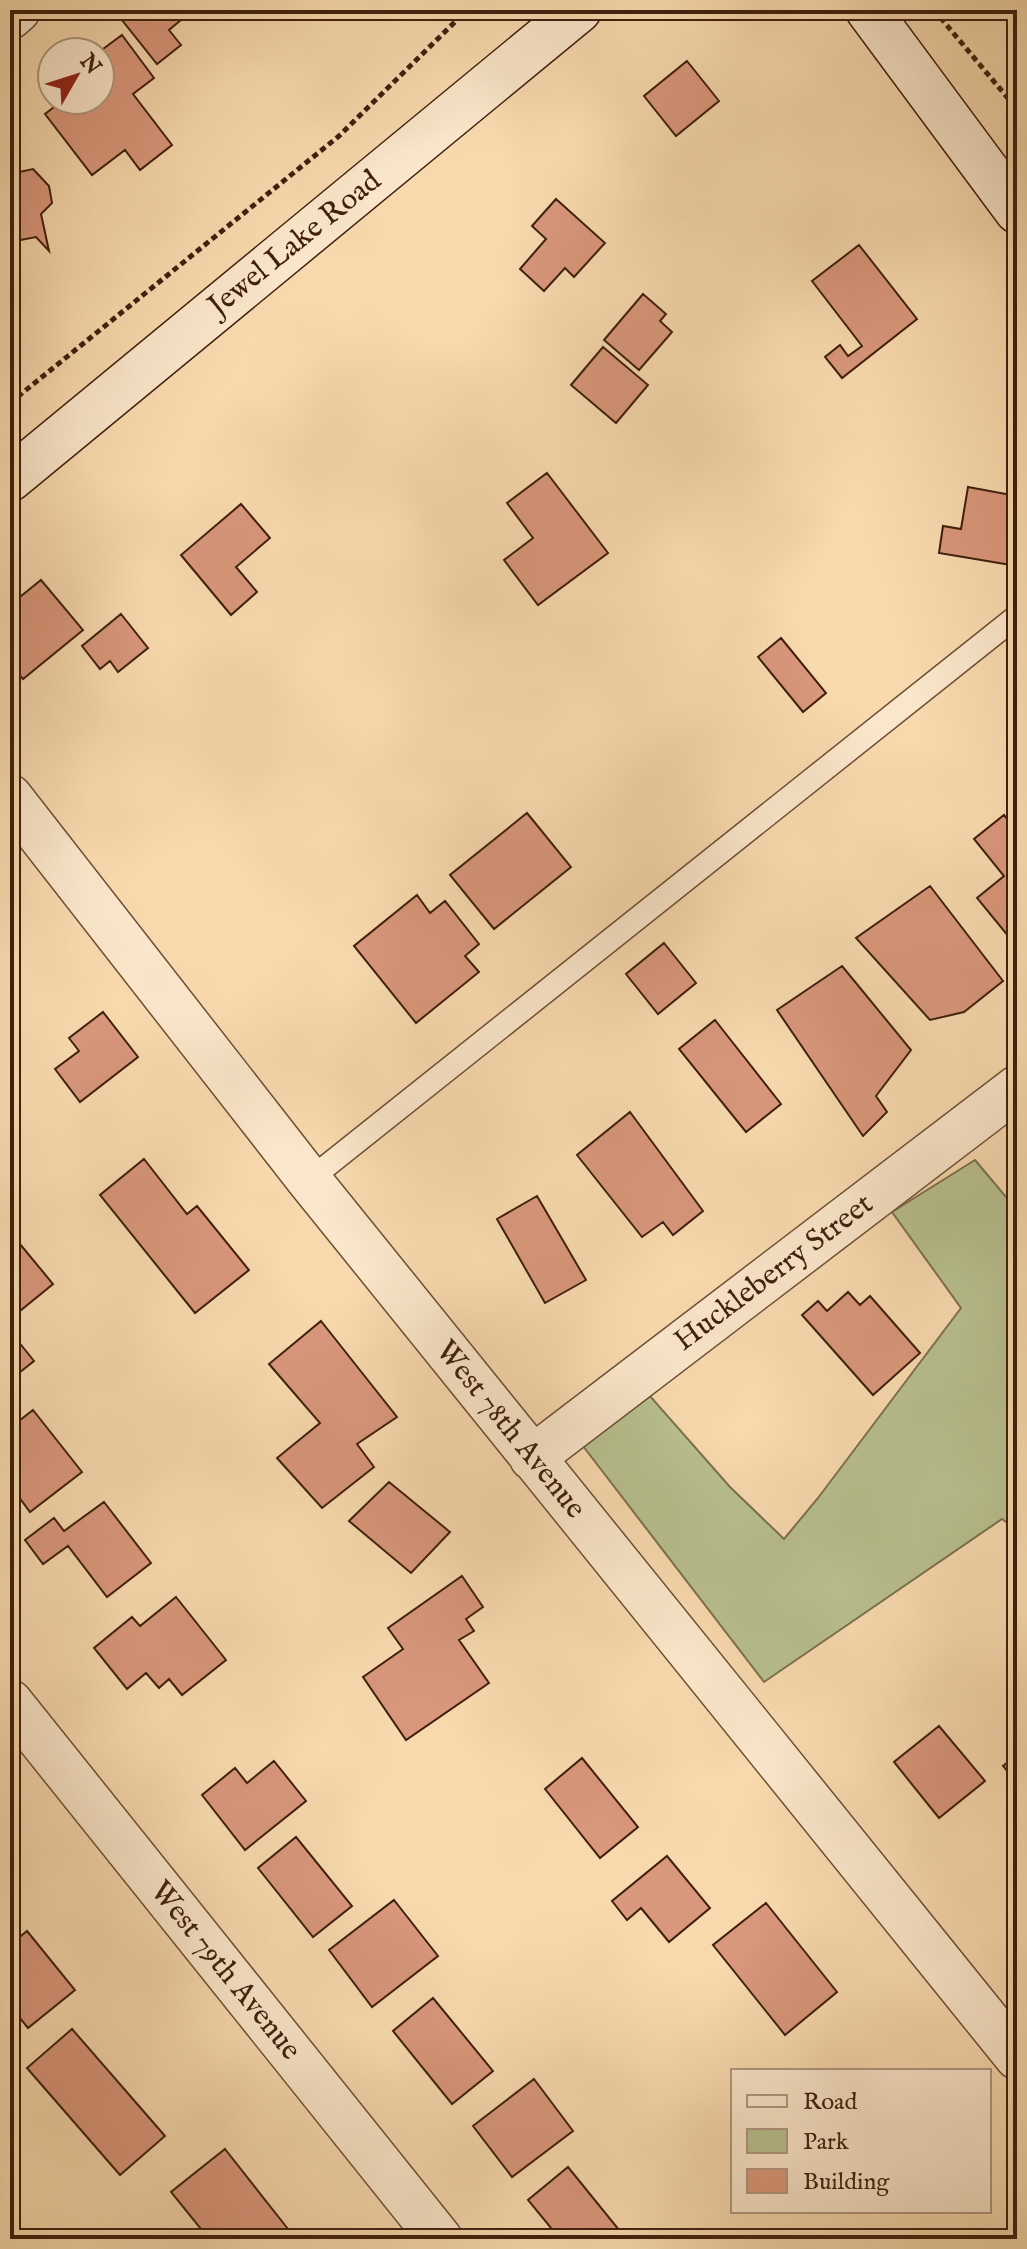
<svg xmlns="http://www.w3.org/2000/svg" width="1027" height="2249" viewBox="0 0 1027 2249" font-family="'IM FELL English',serif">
	<rect width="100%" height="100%" fill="#f8d9ae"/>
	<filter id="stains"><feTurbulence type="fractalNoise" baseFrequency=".0025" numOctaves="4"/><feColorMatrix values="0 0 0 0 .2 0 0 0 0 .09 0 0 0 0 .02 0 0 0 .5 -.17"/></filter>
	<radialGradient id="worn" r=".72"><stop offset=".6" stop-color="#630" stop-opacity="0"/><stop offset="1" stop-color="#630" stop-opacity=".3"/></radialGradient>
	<!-- green -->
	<path fill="#b8c08e" stroke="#7c704e" stroke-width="2" d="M975 1160 1017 1210V1530L1002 1519 764 1682 583 1446 650 1396 730 1487 784 1539 818 1498 961 1308 892 1212Z"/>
	<!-- building -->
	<path fill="#d9977b" stroke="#3f1f0d" stroke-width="2" d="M114 10H193L169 30 181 45 157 64Z
		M122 35 154 78 133 94 172 145 140 170 125 150 92 175 45 114 63 100H100L99 52Z
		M687 61 719 101 676 136 644 96Z
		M33 169 49 186 52 203 41 214 49 251 36 237 10 242V174Z
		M556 199 605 243 574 277 565 268 544 291 520 269 546 239 532 226Z
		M859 245 917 319 842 378 825 357 840 345 848 356 862 346 812 281Z
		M643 294 666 314 660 321 672 332 639 370 604 340Z
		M603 347 648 385 616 423 571 385Z
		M547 473 608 553 538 605 504 560 533 538 507 503Z
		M968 487 1017 496V566L939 553 943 526 961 529Z
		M241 504 270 538 236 567 257 592 231 615 181 555Z
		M41 580 83 630 23 679 10 664V605Z
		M121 614 148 648 118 672 110 661 100 669 82 646Z
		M781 638 826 693 803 712 758 657Z
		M527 813 571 867 494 929 450 875Z
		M1004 815 1017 831V930L1009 937 977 898 1004 876 974 839Z
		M930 886 1003 981 964 1012 930 1020 856 938Z
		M417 895 430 913 445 901 479 944 465 956 479 972 416 1023 354 946Z
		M664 943 696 983 658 1014 626 974Z
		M842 966 911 1050 876 1096 887 1112 863 1136 777 1010Z
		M103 1012 138 1057 80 1102 55 1069 79 1051 69 1038Z
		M715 1020 781 1104 746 1132 679 1049Z
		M630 1112 703 1211 673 1235 663 1222 642 1237 577 1155Z
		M144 1159 187 1214 197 1206 249 1270 195 1313 100 1195Z
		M537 1196 586 1280 545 1303 497 1219Z
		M10 1232 53 1284 15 1315 10 1309Z
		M848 1292 860 1305 870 1296 920 1353 873 1395 802 1315 818 1301 827 1311Z
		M321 1321 397 1417 357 1444 374 1467 322 1508 277 1458 320 1423 269 1364Z
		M10 1331 34 1361 10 1380Z
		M33 1410 82 1472 30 1512 10 1485V1428Z
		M389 1482 450 1532 411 1573 349 1521Z
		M104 1502 151 1563 107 1597 68 1546 43 1564 25 1540 54 1518 64 1531Z
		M462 1576 483 1607 466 1619 474 1631 459 1640 489 1683 406 1740 363 1677 403 1649 388 1628Z
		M176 1597 226 1660 182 1695 169 1679 159 1688 146 1673 127 1689 94 1648 132 1617 140 1626Z
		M939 1726 985 1781 939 1818 894 1762Z
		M1017 1755V1783L1003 1766Z
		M582 1758 638 1827 600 1858 545 1789Z
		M274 1761 306 1801 245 1850 202 1795 235 1768 247 1783Z
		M296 1837 352 1906 313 1937 258 1868Z
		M667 1856 710 1908 669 1942 641 1908 627 1920 612 1901Z
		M394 1900 438 1956 372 2007 329 1950Z
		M766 1903 837 1992 785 2035 713 1945Z
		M27 1931 75 1990 28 2028 10 2006V1945Z
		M433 1998 493 2071 452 2104 393 2031Z
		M72 2029 165 2136 120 2175 27 2068Z
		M534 2079 573 2131 512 2177 473 2126Z
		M225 2149 288 2229 275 2239H209L171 2192Z
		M568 2167 624 2236 620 2239H560L528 2200Z"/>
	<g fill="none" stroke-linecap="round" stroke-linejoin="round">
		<!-- lane casing -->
		<g stroke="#6d4e35" stroke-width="25">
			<path id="lane" d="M309 1180 1017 616"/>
		</g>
		<!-- street casing -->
		<g stroke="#6d4e35" stroke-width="47">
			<path id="street" d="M10 17 18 10
				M10 797 309 1180 1017 2057
				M532 1458 1017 1088
				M10 1702 440 2239"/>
		</g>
		<!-- secondary casing -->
		<g stroke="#3f1f0d" stroke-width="47">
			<path id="secondary" d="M868 10 1017 211
				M10 479 579 10"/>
		</g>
		<!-- path -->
		<path stroke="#3f1f0d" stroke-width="5" stroke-dasharray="6 4" stroke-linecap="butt" d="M934 10 1017 109
			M10 403 339 136 467 10"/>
		<!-- lane -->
		<use href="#lane" stroke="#fae6ca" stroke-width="22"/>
		<!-- street -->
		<use href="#street" stroke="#fae6ca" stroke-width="44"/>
		<!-- secondary -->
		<use href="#secondary" stroke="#fae6ca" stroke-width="44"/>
	</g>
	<g text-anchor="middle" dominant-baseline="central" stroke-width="6" stroke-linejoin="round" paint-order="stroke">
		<!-- street labels -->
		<g font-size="30" fill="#3f1f0d" stroke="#fae6ca">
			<text transform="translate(295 244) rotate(-39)">Jewel Lake Road</text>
			<text transform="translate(774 1273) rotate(-37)">Huckleberry Street</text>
			<text transform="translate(510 1430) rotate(51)">West 78th Avenue</text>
			<text transform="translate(225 1971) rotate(51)">West 79th Avenue</text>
		</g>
	</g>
	<!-- margin -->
	<rect width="1027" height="2249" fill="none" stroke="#f8d9ae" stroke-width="40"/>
	<rect x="12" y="12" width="1003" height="2225" fill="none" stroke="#3f1f0d" stroke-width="4"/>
	<rect x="20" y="20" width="987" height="2209" fill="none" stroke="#3f1f0d" stroke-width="2"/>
	<!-- legend -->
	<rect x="731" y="2069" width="260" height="144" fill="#fae6ca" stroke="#af967e" stroke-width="2"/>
	<rect x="747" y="2095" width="40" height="12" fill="#fae6ca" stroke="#af967e" stroke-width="2"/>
	<text x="803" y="2109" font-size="24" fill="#3f1f0d">Road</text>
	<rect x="747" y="2129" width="40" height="24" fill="#b8c08e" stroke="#af967e" stroke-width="2"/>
	<text x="803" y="2149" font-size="24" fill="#3f1f0d">Park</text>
	<rect x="747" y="2169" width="40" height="24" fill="#d9977b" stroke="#af967e" stroke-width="2"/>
	<text x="803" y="2189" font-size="24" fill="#3f1f0d">Building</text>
	<!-- north arrow -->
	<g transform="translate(76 76) rotate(51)"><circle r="38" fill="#fae6ca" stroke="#af967e" stroke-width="2"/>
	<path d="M0-6L14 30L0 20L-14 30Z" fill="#8f2418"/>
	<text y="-12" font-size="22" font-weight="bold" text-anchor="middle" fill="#3f1f0d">N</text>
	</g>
	<rect width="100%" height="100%" filter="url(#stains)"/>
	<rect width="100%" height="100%" fill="url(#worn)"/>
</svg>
